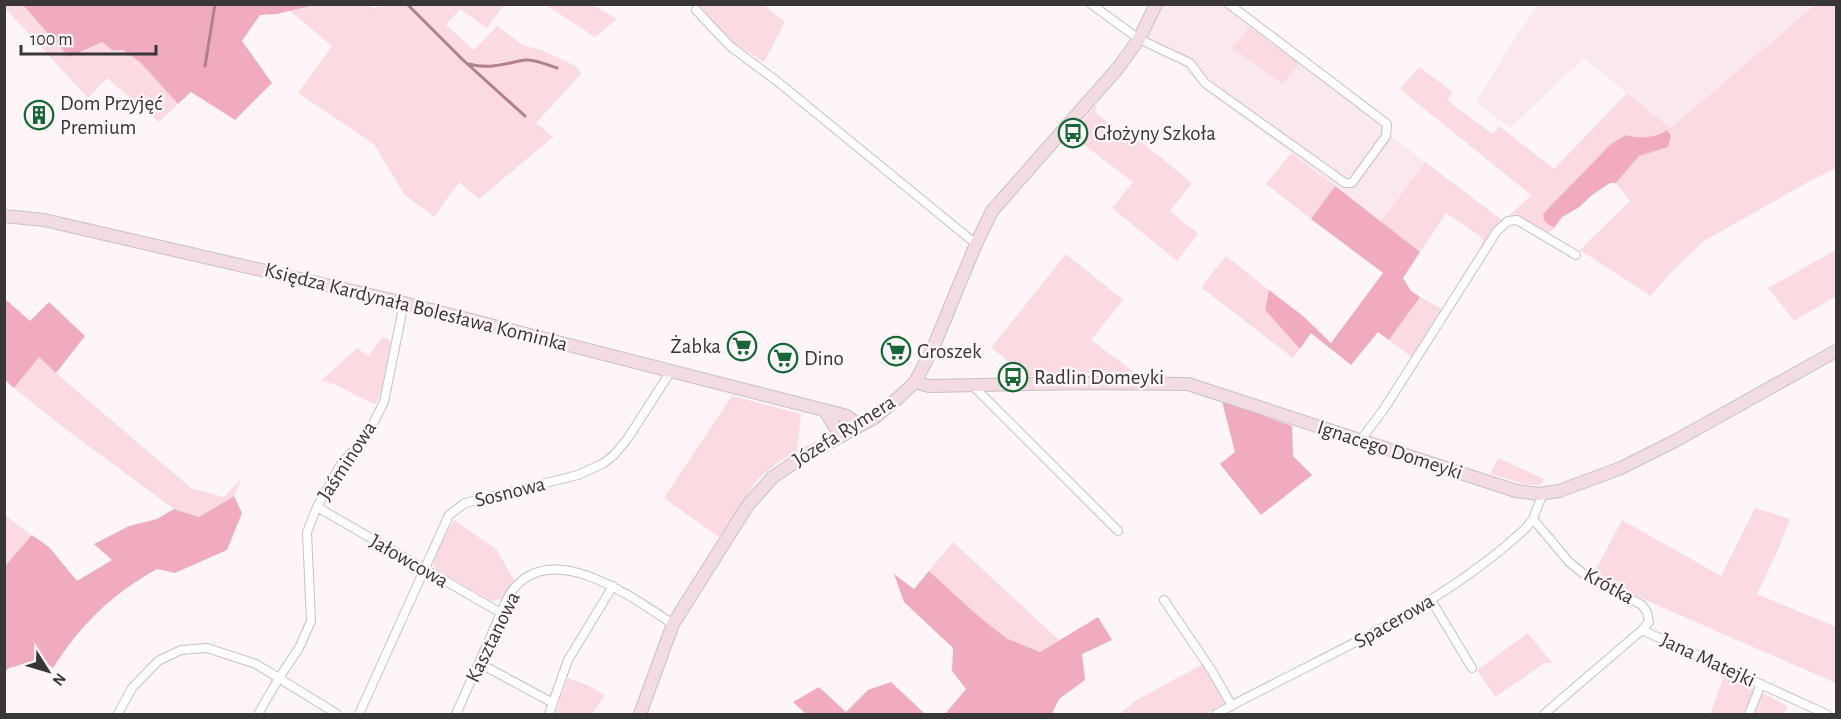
<svg xmlns="http://www.w3.org/2000/svg" width="1841" height="719" viewBox="0 0 1841 719" font-family="'Alegreya Sans',sans-serif">
	<rect width="100%" height="100%" fill="#fdf5f7"/>
	<!-- built -->
	<path fill="#f9e8ec" d="M1162 5H1223L1368 112 1396 140 1425 162 1380 223 1311 167 1206 91 1181 65 1143 44Z
		M1538 5H1815L1669 128 1584 58 1510 128 1476 102 1505 54Z"/>
	<!-- green -->
	<path fill="#fbdae2" d="M314 4 369 5 374 9 382 4 504 5 487 28 460 9 446 25 474 50 497 26 524 46 539 49 576 66 581 74 536 123 553 137 479 199 459 182 434 217 404 194 374 144 298 93 332 46 290 11Z
		M5 5H23L102 42 112 50H123L140 62 178 104 159 122 107 78 88 98 5 8Z
		M546 5H593L617 19 595 37Z
		M699 5H764L785 22 764 62 729 40Z
		M1815 5H1836V168L1808 182 1704 241 1671 272 1651 296 1580 250 1630 201 1616 183 1639 156 1652 151 1667 130C1654 138 1641 139 1626 135L1545 222 1554 228 1551 231 1547 232 1518 217H1508L1531 195 1400 89 1419 67 1453 92 1447 100 1492 134 1499 126 1554 169 1627 93 1670 128Z
		M1249 27 1299 63 1283 84 1232 48Z
		M1095 106 1097 107 1095 111 1118 133 1123 127 1192 183 1170 211 1198 234 1177 261 1112 208 1133 182 1071 135Z
		M1291 153 1335 186 1311 219 1266 184Z
		M1425 162 1502 220 1479 250 1483 241 1480 236 1446 213 1420 252 1380 223Z
		M1836 250V296L1794 321 1768 288Z
		M1066 254 1123 300 1091 340 1134 372 1030 376 991 348Z
		M1226 256 1269 290 1265 310 1300 349 1293 358 1202 288 1205 282Z
		M1420 297 1442 309 1413 358 1389 340Z
		M383 337 391 341 381 392 376 404 371 403 334 384 321 381 357 348 368 356Z
		M39 356 56 373 191 488 224 497 242 478 234 496 199 517 174 509 68 431 14 388Z
		M732 396 801 414 797 451 777 463 758 479 719 537 664 498Z
		M1498 458 1544 479 1541 485H1528L1490 474Z
		M1755 508 1790 519 1778 550 1757 594 1836 627V683L1652 603 1618 587 1594 573 1622 520 1721 576Z
		M5 515 32 536 5 566Z
		M454 520 497 550 515 582 504 598 492 601 436 570 433 565 436 552Z
		M953 542 1059 640 1040 652 1006 638 976 614 929 571Z
		M1528 633 1552 663H1545L1495 697 1477 670Z
		M1203 664 1225 703 1205 714H1120L1135 701Z
		M1725 674 1788 706 1784 714H1710Z
		M568 678 587 685 605 695 592 714H555Z"/>
	<!-- forest -->
	<path fill="#f0acbe" d="M23 5H314L277 14 260 15 242 41 272 83 235 120 191 92 178 104 140 62 123 50H112L102 42 69 57Z
		M1667 130 1671 136 1668 147 1639 156 1616 183H1610L1592 195 1578 208 1562 217 1554 228 1545 222 1543 214 1611 144 1626 135C1640 139 1655 138 1667 130Z
		M1335 186 1420 252 1403 278 1411 291 1420 297 1389 340 1378 332 1351 365 1311 333 1300 349 1265 310 1269 290 1303 316 1331 343 1383 273 1311 219Z
		M5 299 30 321 49 302 85 336 56 373 39 357 14 388 5 380Z
		M1222 401 1292 426 1293 456 1312 475 1261 515 1220 464 1235 452Z
		M234 496 242 513 227 550 175 573 157 569C112 594 81 624 53 668L42 660 9 668 5 672V566L32 535 49 547 77 581 112 560 94 544 129 526 157 519 174 509 199 517Z
		M929 571 976 614 1006 638 1040 652 1098 617 1112 640 1082 654 1085 680 1059 699 1052 714H945L966 689 952 671 953 648 904 602 894 574 914 589Z
		M891 682 925 714H806L793 702 819 687 846 712 868 690Z"/>
	<g fill="none" stroke-linecap="round" stroke-linejoin="round">
		<!-- stream -->
		<path stroke="#b1808d" stroke-width="3" d="M407 4 462 59 525 116
			M469 64C489 70 506 63 525 60 535 59 548 65 557 68
			M205 66 215 4"/>
		<!-- street casing -->
		<g stroke="#c8c0c2" stroke-width="10">
			<path id="street" d="M1091 4 1139 39 1190 63 1205 83 1345 183H1352L1386 136 1387 124 1229 4
				M696 10 731 47 778 82 976 244
				M973 386 1118 531
				M1360 441 1384 409 1497 231 1508 221 1517 220 1576 255
				M317 507 501 613
				M1533 519 1569 562 1585 575 1642 605 1647 612 1649 622 1642 630
				M1164 600 1212 671 1232 706
				M1431 600 1472 668
				M479 663 553 703
				M118 714 132 688 158 661 181 650 207 648 256 664 337 714
				M258 714 279 678 299 648 311 621 307 532 317 507 341 464 366 437 384 402 404 303
				M359 714 449 515 465 503 578 475 604 463 614 455 628 438 671 371
				M456 714C468 687 481 659 493 631 500 616 505 598 516 586 558 541 636 600 673 624
				M549 714 568 660 613 586
				M1216 714C1322 656 1436 612 1526 528L1533 519 1543 493
				M1544 714 1642 630 1826 714
				M1749 714 1761 684"/>
		</g>
		<!-- secondary casing -->
		<g stroke="#c8c0c2" stroke-width="14">
			<path id="secondary" d="M4 216 44 220 404 303 824 410 847 416 859 426
				M915 382 929 386 1088 383 1188 384 1516 491 1539 494 1559 491 1621 468 1675 441 1836 351
				M824 410 841 436
				M640 714 673 624 748 505 773 477 801 458 874 418 898 398 915 382 933 348 976 244 992 211 1118 68 1139 39 1156 4"/>
		</g>
		<!-- street -->
		<use href="#street" stroke="#fff" stroke-width="8"/>
		<!-- secondary -->
		<use href="#secondary" stroke="#f2dce2" stroke-width="12"/>
	</g>
	<!-- icons -->
	<defs>
		<g id="building-ring" transform="scale(1.5)"><circle r="9.5" fill="#fdf5f7" stroke="#176737" stroke-width="1.5"/><path d="M-4-6H4V6H1V3H-1V6H-4ZM-2.5-4.3h1.7v1.8h-1.7ZM.8-4.3h1.7v1.8H.8ZM-2.5-1h1.7V.8h-1.7ZM.8-1h1.7V.8H.8Z" fill="#176737"/></g>
		<g id="bus-ring" transform="scale(1.5)"><circle r="9.5" fill="#fdf5f7" stroke="#176737" stroke-width="1.5"/><path d="M-5-6H5V4H4V6H2V4H-2V6H-4V4H-5ZM-3.5-4V0h7V-4ZM-3.5 1.2v1.5H-2V1.2ZM2 1.2v1.5H3.5V1.2Z" fill="#176737"/></g>
		<g id="supermarket-ring" transform="scale(1.5)"><circle r="9.5" fill="#fdf5f7" stroke="#176737" stroke-width="1.5"/><path d="M-6-5.5h2.5l.6 2H6L4.5 2H-2.5L-4.4-4H-6ZM-1.5 3.2a1.3 1.3 0 1 0 .1 0ZM3 3.2a1.3 1.3 0 1 0 .1 0Z" fill="#176737"/></g>
	</defs>
	<g fill-rule="evenodd">
		<use href="#building-ring" x="39" y="115"/>
		<use href="#bus-ring" x="1073" y="133"/>
		<use href="#supermarket-ring" x="742" y="346"/>
		<use href="#supermarket-ring" x="896" y="351"/>
		<use href="#supermarket-ring" x="783" y="358"/>
		<use href="#bus-ring" x="1013" y="377"/>
	</g>
	<g text-anchor="middle" dominant-baseline="central" stroke-width="5" stroke-linejoin="round" paint-order="stroke">
		<!-- poi labels -->
		<g font-size="21" fill="#393637" stroke="#fdf5f7" text-anchor="start">
			<text x="60" y="103">Dom Przyjęć<tspan x="60" dy="24">Premium</tspan></text>
			<text x="1094" y="133">Głożyny Szkoła</text>
			<text x="721" y="346" text-anchor="end">Żabka</text>
			<text x="917" y="351">Groszek</text>
			<text x="804" y="358">Dino</text>
			<text x="1034" y="377">Radlin Domeyki</text>
		</g>
		<!-- street labels -->
		<g font-size="21" fill="#393637" stroke="#fdf5f7">
			<text transform="translate(416 307) rotate(14)">Księdza Kardynała Bolesława Kominka</text>
			<text transform="translate(844 431) rotate(-32)">Józefa Rymera</text>
			<text transform="translate(1390 450) rotate(18)">Ignacego Domeyki</text>
			<text transform="translate(347 461) rotate(-57)">Jaśminowa</text>
			<text transform="translate(510 492) rotate(-14)">Sosnowa</text>
			<text transform="translate(409 561) rotate(30)">Jałowcowa</text>
			<text transform="translate(1609 586) rotate(29)">Krótka</text>
			<text transform="translate(1394 621) rotate(-30)">Spacerowa</text>
			<text transform="translate(493 637) rotate(-64)">Kasztanowa</text>
			<text transform="translate(1708 660) rotate(25)">Jana Matejki</text>
		</g>
	</g>
	<!-- border -->
	<rect width="1841" height="719" fill="none" stroke="#393637" stroke-width="12"/>
	<!-- north arrow -->
	<g transform="translate(48 671) rotate(127)" stroke="#fdf5f7" stroke-width="4.5" paint-order="stroke">
	<path d="M0-4.5L10 22L0 15L-10 22Z" fill="#393637"/>
	<text y="-9" font-size="16" font-weight="bold" text-anchor="middle" fill="#393637">N</text>
	</g>
	<!-- scale -->
	<path d="M21 45v9h135v-9" fill="none" stroke="#393637" stroke-width="3"/>
	<text x="30" y="45" font-size="18" fill="#393637" stroke="#fdf5f7" stroke-width="4.5" paint-order="stroke">100 m</text>
</svg>
